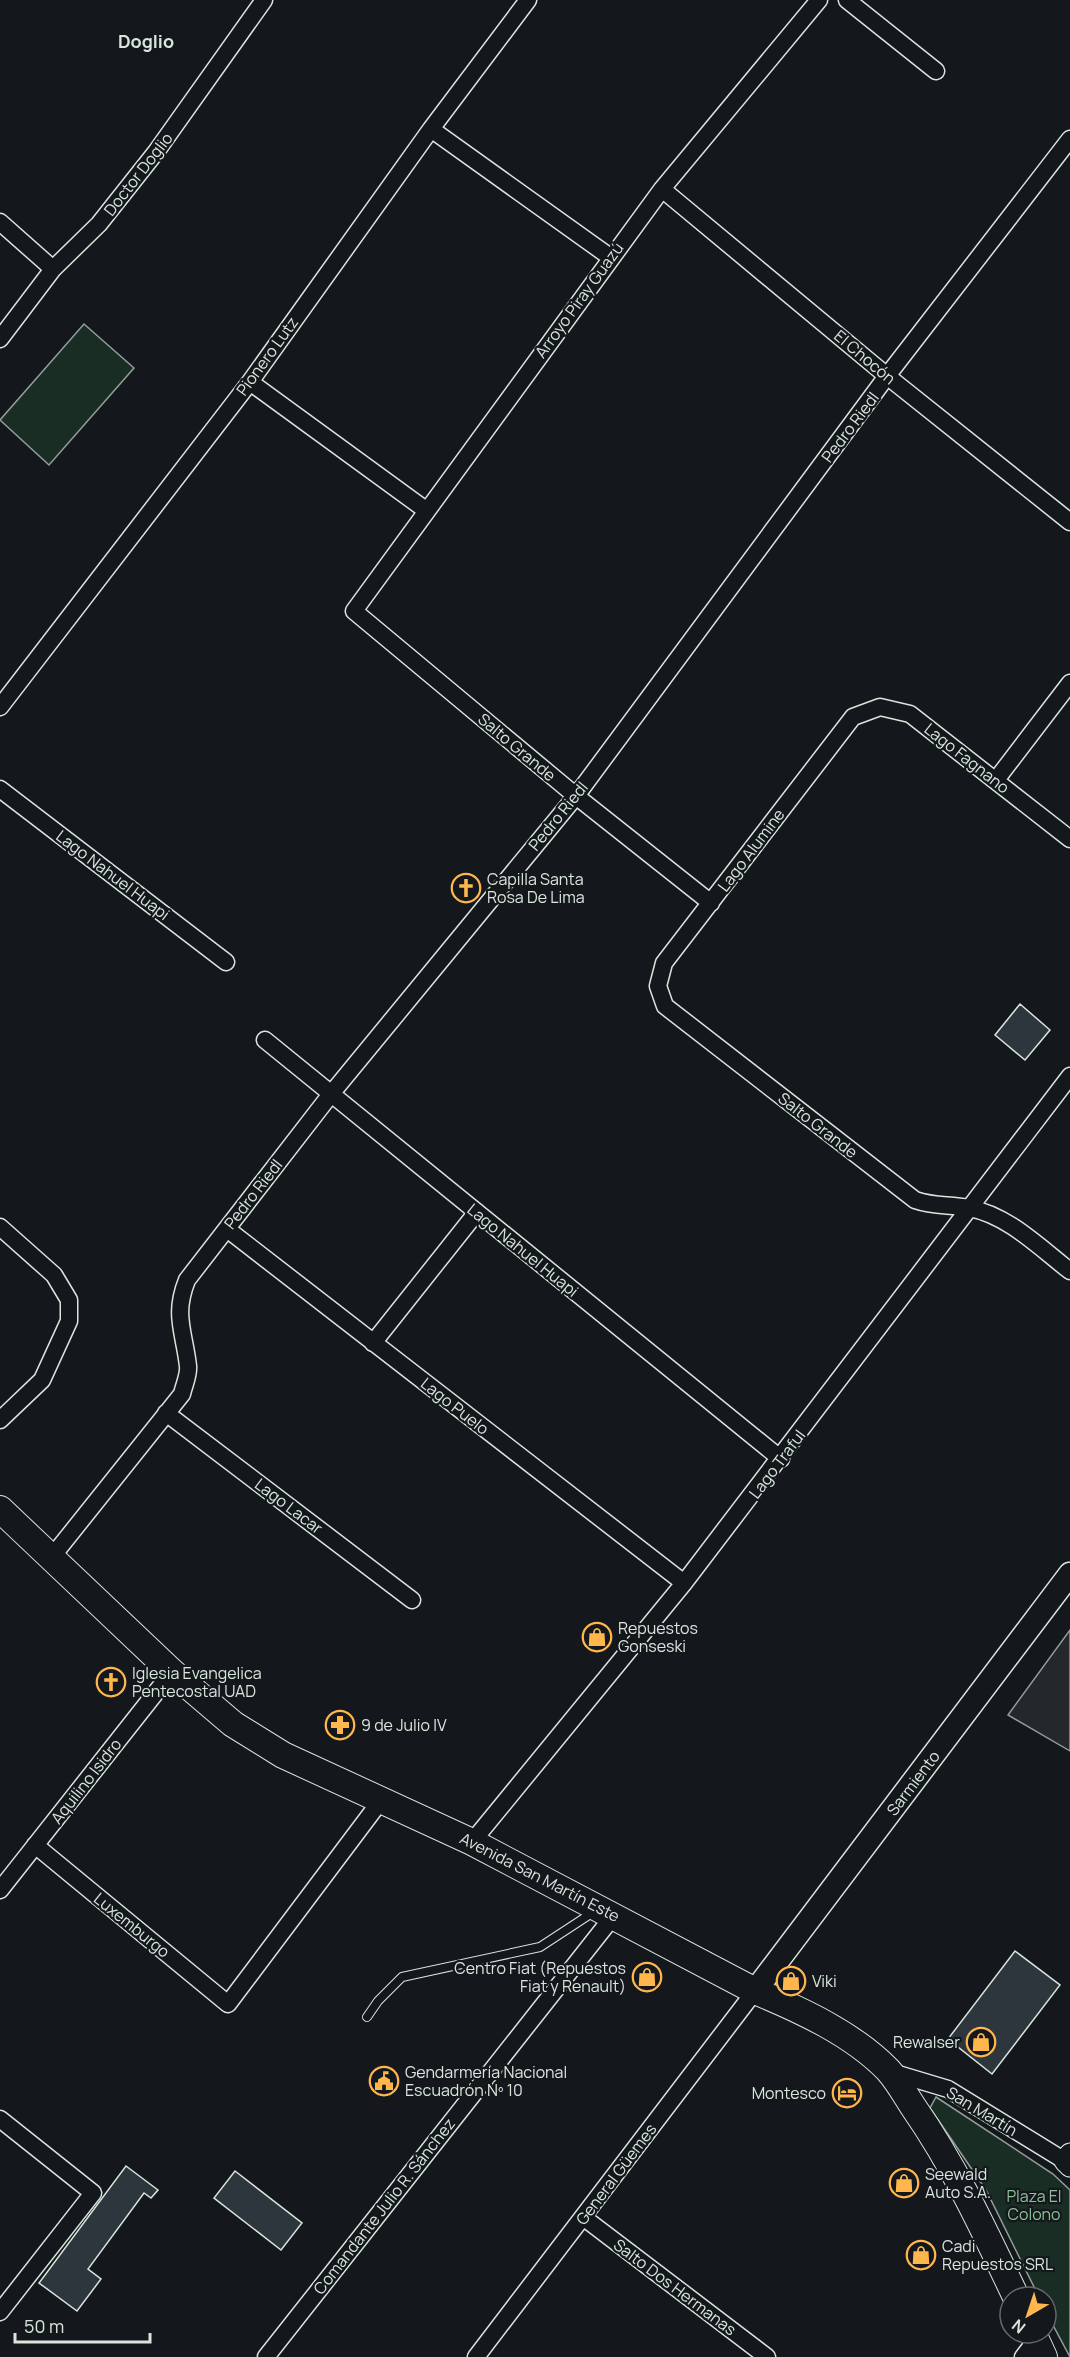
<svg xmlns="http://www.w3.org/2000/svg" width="1070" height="2357" viewBox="0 0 1070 2357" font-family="Manrope,sans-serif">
	<rect width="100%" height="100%" fill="#14181c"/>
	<!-- green -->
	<path fill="#1a2d24" stroke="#939e99" stroke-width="1.5" d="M84 324 134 368 49 465 0 420Z
		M936 2097 1053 2174 1070 2190V2357L1046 2312V2297H1039L986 2190 930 2108Z"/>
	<!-- parking -->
	<path fill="#24282b" stroke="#939e99" stroke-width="1.5" d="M1070 1630V1751L1008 1715Z"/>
	<!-- building -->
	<path fill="#2c363c" stroke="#d8e6dc" stroke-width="1.5" d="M1020 1004 1050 1030 1025 1060 995 1035Z
		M1015 1951 1060 1985 992 2074 948 2039Z
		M126 2166 158 2190 151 2198 144 2193 88 2269 101 2279 77 2311 39 2283Z
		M235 2171 302 2223 281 2250 214 2198Z"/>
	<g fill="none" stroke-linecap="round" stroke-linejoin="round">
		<!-- service casing -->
		<g stroke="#d8e6dc" stroke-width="10">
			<path id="service" d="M367 2017 378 2001 402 1977 540 1947 595 1911"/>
		</g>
		<!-- minor casing -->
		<g stroke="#d8e6dc" stroke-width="19">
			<path id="minor" d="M847 0 936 71
				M431 129 610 257
				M662 189 887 376 1070 522
				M0 222 53 269
				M0 339 53 269 99 224 156 152 264 0
				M250 382 427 511
				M0 707 250 382 431 129 528 0
				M996 780 1070 683
				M0 789 226 962
				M1070 839 910 714 880 707 853 717 664 963 658 986 665 1006 915 1200C935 1207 949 1204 969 1208 1008 1215 1040 1248 1070 1271
				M711 903 576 796 354 611 662 189 819 0
				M265 1040 781 1459
				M0 1227 54 1275 69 1300V1321L42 1380 0 1420
				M227 1229 684 1583
				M373 1343 477 1212
				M166 1413 412 1600
				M51 1558 182 1394C184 1385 189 1375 188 1366 184 1331 173 1315 187 1280L331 1094 576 796 887 376 1070 139
				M472 1842 684 1583 1070 1076
				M35 1845 228 2004 382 1799
				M0 1890 172 1672
				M888 2071 948 2089 1065 2161
				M0 2119 93 2193 0 2312
				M583 2217 767 2357
				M266 2357 615 1914
				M476 2357 755 1991
				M1023 2357 1036 2340"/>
		</g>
		<!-- tertiary casing -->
		<g stroke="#d8e6dc" stroke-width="23">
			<path id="tertiary" d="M1070 2154 1065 2161 1070 2166"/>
		</g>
		<!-- secondary casing -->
		<g stroke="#d8e6dc" stroke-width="25">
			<path id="secondary" d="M755 1991 1070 1574"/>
		</g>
		<!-- primary casing -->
		<g stroke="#d8e6dc" stroke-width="28">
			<path id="primary" d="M0 1509 172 1672 233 1724 283 1755 472 1842 755 1991C801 2010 853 2034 888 2070 898 2081 906 2096 914 2108 955 2167 985 2232 1016 2297
				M1033 2333 1044 2357"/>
		</g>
		<!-- service -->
		<use href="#service" stroke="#14181c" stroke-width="8"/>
		<!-- minor -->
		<use href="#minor" stroke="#14181c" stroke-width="16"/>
		<!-- tertiary -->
		<use href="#tertiary" stroke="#14181c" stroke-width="21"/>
		<!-- secondary -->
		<use href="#secondary" stroke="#14181c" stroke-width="22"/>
		<!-- primary -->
		<use href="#primary" stroke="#14181c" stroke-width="26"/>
	</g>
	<!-- icons -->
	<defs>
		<g id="church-ring" transform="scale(1.5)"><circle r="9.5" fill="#14181c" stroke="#ffb74d" stroke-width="1.5"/><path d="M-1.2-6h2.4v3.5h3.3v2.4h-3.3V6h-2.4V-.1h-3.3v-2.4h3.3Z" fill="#ffb74d"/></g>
		<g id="shop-ring" transform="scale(1.5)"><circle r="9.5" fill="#14181c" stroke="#ffb74d" stroke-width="1.5"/><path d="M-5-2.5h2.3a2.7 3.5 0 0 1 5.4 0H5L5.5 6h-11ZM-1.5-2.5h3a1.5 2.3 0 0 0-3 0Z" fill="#ffb74d"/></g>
		<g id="pharmacy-ring" transform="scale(1.5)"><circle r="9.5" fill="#14181c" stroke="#ffb74d" stroke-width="1.5"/><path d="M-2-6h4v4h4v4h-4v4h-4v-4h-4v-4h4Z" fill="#ffb74d"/></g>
		<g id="civic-ring" transform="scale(1.5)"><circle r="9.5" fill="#14181c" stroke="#ffb74d" stroke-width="1.5"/><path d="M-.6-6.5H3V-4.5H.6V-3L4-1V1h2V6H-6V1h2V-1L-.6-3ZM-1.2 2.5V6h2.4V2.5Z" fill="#ffb74d"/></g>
		<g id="hotel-ring" transform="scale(1.5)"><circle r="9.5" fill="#14181c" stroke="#ffb74d" stroke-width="1.5"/><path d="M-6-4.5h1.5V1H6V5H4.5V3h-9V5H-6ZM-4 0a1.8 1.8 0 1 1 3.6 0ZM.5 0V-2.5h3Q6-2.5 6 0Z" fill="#ffb74d"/></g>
	</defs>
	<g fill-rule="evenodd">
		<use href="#church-ring" x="466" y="888"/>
		<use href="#shop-ring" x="597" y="1637"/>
		<use href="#church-ring" x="111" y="1682"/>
		<use href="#pharmacy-ring" x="340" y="1725"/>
		<use href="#shop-ring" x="647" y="1977"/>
		<use href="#shop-ring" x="791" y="1981"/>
		<use href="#shop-ring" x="981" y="2042"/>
		<use href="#civic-ring" x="384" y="2081"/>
		<use href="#hotel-ring" x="847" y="2093"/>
		<use href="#shop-ring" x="904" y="2183"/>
		<use href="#shop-ring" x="921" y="2255"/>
	</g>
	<g text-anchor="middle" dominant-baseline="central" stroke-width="4.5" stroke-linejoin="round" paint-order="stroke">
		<!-- street labels -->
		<g font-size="16" fill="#d8e6dc" stroke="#14181c">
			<text transform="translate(138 174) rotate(-52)">Doctor Doglio</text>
			<text transform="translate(579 300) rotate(-54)">Arroyo Piray Guazú</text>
			<text transform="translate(267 356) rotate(-54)">Pionero Lutz</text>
			<text transform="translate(865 357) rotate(40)">El Chocón</text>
			<text transform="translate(850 427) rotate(-53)">Pedro Riedl</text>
			<text transform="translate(517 747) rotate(40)">Salto Grande</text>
			<text transform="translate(967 758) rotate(38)">Lago Fagnano</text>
			<text transform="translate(558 816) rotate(-51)">Pedro Riedl</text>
			<text transform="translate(751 850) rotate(-53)">Lago Alumine</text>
			<text transform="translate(113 875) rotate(37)">Lago Nahuel Huapi</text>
			<text transform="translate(818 1125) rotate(38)">Salto Grande</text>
			<text transform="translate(253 1194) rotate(-52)">Pedro Riedl</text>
			<text transform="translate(523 1250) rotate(39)">Lago Nahuel Huapi</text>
			<text transform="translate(455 1406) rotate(38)">Lago Puelo</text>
			<text transform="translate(777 1464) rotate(-53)">Lago Traful</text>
			<text transform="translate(289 1506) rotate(37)">Lago Lacar</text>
			<text transform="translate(86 1781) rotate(-52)">Aquilino Isidro</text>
			<text transform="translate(913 1783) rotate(-53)">Sarmiento</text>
			<text transform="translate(540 1877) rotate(27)">Avenida San Martín Este</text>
			<text transform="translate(132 1925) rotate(39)">Luxemburgo</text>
			<text transform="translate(982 2111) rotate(31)">San Martín</text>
			<text transform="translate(616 2174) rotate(-53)">General Güemes</text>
			<text transform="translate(384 2206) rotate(-52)">Comandante Julio R. Sánchez</text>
			<text transform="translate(675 2287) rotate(37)">Salto Dos Hermanas</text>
		</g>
		<!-- poi labels -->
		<g font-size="16" fill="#d8e6dc" stroke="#14181c" text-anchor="start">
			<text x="487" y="879">Capilla Santa<tspan x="487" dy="18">Rosa De Lima</tspan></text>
			<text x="618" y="1628">Repuestos<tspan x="618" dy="18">Gonseski</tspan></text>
			<text x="132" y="1673">Iglesia Evangelica<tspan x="132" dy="18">Pentecostal UAD</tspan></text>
			<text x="361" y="1725">9 de Julio IV</text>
			<text x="626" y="1968" text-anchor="end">Centro Fiat (Repuestos<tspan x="626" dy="18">Fiat y Renault)</tspan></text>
			<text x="812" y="1981">Viki</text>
			<text x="960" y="2042" text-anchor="end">Rewalser</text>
			<text x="405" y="2072">Gendarmería Nacional<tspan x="405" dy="18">Escuadrón Nº 10</tspan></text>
			<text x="826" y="2093" text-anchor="end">Montesco</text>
			<text x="925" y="2174">Seewald<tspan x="925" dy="18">Auto S.A.</tspan></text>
			<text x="942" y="2246">Cadi<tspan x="942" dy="18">Repuestos SRL</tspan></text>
		</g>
		<!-- park labels -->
		<g font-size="16" fill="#8ac095" stroke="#14181c">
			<text x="1034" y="2196">Plaza El<tspan x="1034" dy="18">Colono</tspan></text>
		</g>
		<!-- neighbourhood labels -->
		<g font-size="18" font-weight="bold" fill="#d8e6dc" stroke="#14181c">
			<text x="146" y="41">Doglio</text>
		</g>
	</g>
	<!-- north arrow -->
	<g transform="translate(1028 2315) rotate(219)"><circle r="28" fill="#14181c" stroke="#626a69" stroke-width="1.5"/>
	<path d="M0-4.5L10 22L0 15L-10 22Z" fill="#ffb74d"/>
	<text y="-9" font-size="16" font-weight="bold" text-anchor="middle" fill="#d8e6dc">N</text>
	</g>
	<!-- scale -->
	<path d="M15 2333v9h135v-9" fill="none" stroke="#d8e6dc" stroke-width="3"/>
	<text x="24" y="2333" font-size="18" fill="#d8e6dc" stroke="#14181c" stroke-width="4.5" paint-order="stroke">50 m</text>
</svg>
